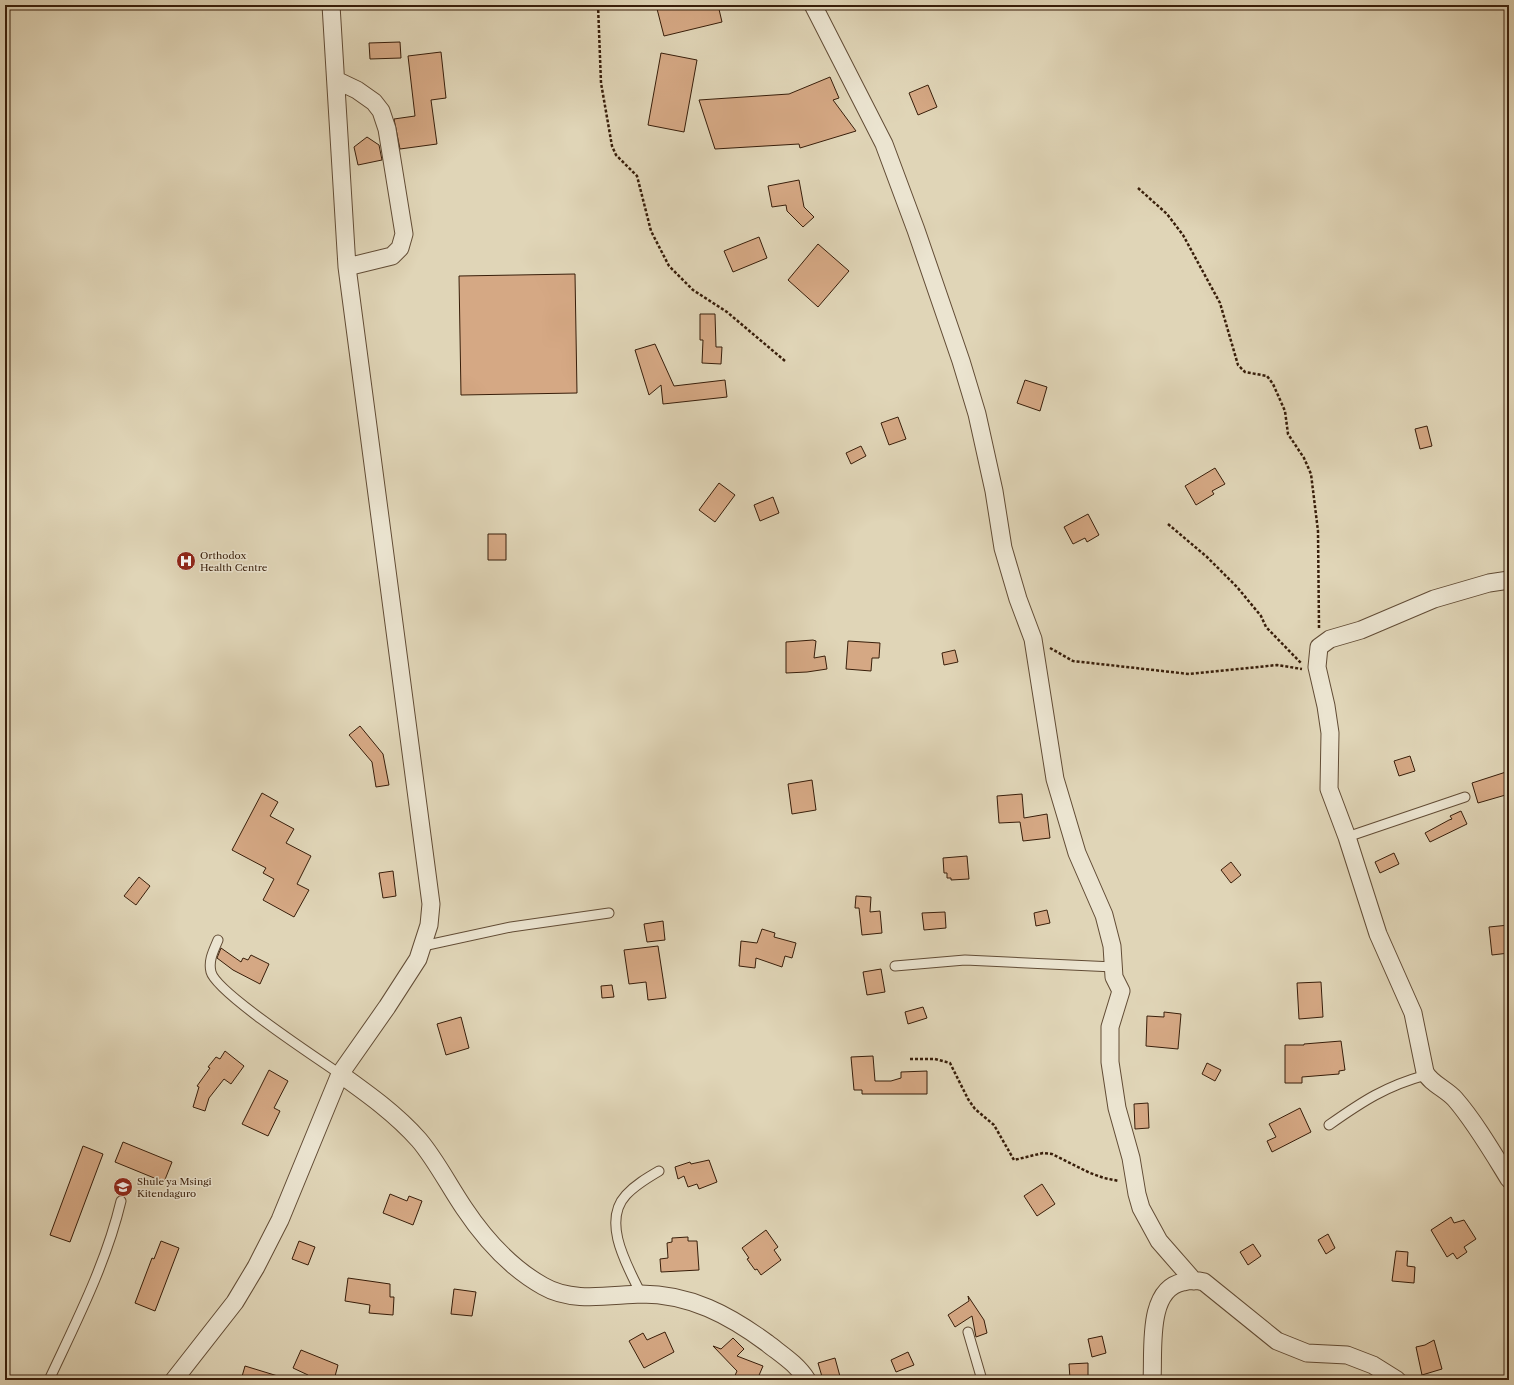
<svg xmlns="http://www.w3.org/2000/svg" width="1514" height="1385" viewBox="0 0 1514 1385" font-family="'Libre Caslon Text',serif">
	<rect width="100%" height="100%" fill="#e0d5b7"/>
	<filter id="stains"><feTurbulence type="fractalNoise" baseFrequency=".005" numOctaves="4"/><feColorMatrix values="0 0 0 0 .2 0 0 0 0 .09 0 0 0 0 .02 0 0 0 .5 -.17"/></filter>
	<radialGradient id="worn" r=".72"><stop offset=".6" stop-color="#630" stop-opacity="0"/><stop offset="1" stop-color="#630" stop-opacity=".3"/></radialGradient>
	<!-- building -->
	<path fill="#d5a884" stroke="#381e0a" d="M656 5H718L722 22 664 36Z
		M400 42 401 58 370 59 369 43Z
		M441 52 446 98 431 100 437 144 400 149 394 119 415 116 408 56Z
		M661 53 697 60 684 132 648 125Z
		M830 77 839 98 833 100 856 131 800 148 799 144 715 149 699 100 789 94Z
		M928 85 937 107 918 115 909 93Z
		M367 137 379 145 382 160 358 165 354 147Z
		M799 180 804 207 814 217 803 227 787 211 786 205 772 207 768 186Z
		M759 237 767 258 733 272 724 251Z
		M818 244 849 271 818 307 788 280Z
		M575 274 577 393 461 395 459 276Z
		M700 314H715L716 347H722L721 364 702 363 703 340H700Z
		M655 344 674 386 725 380 727 397 663 404 661 385 649 395 635 350Z
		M1025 380 1047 387 1040 411 1017 403Z
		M898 417 906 439 889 445 881 423Z
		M1427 426 1432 446 1420 449 1415 429Z
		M861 446 866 456 851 464 846 453Z
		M1215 468 1225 484 1212 491 1214 494 1196 505 1185 486Z
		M719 483 735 495 715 522 699 510Z
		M773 497 779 513 760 521 754 505Z
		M1088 514 1099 535 1087 542 1085 538 1073 544 1064 527Z
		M488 534H506V560H488Z
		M813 640 816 641 814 658 825 656 827 669 807 672 786 673V642Z
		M848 641 880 643 879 658H872L871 671 846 669Z
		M955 650 958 662 944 665 942 653Z
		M360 726 383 754 389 785 376 787 372 762 349 735Z
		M1410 756 1415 771 1399 776 1394 761Z
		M1509 771V794L1478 803 1472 783Z
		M812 780 816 810 792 814 788 784Z
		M262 793 278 802 270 816 294 829 286 843 311 856 297 884 309 890 294 917 263 900 274 879 263 873 266 868 232 850Z
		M1022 794 1024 818 1047 814 1050 838 1023 841 1020 822 999 823 997 796Z
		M1461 811 1467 824 1430 842 1425 833 1449 820 1452 819 1450 816Z
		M1394 853 1399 864 1380 873 1375 862Z
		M967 856 969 879 951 880V878H947V873H944L943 858Z
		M1231 862 1241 875 1231 883 1221 870Z
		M393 871 396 896 383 898 379 873Z
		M139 877 150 886 136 905 124 896Z
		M856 896 871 897 870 912 880 911 882 933 862 935 859 908H855Z
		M1047 910 1050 923 1036 926 1034 913Z
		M945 912 946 928 924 930 922 913Z
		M663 921 665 940 647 942 644 924Z
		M1509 925V953L1492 955 1489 927Z
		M762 929 775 933 774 937 796 943 792 958 785 956 782 967 756 958 755 968 739 966 741 941 757 943Z
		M658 946 666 998 648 1000 646 982 629 984 624 950Z
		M221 948 241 962 243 958 248 960 251 955 269 964 260 984 233 970 217 958Z
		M881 969 885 992 867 995 863 972Z
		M1321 982 1323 1017 1299 1019 1297 983Z
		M612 985 614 997 602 998 601 986Z
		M923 1007 927 1018 908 1024 905 1012Z
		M1164 1012 1181 1014 1178 1049 1146 1046 1147 1016 1164 1017Z
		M461 1017 469 1048 446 1055 437 1024Z
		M1341 1041 1345 1070 1339 1071V1074L1302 1077V1083H1285V1045H1304V1044Z
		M225 1051 244 1066 231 1084 224 1079 209 1098 205 1111 193 1107 199 1087 197 1086 210 1068 208 1067 216 1057 220 1059Z
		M873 1056 875 1081H891L901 1078V1072L927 1071V1094H862V1090H854L851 1057Z
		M1207 1063 1221 1070 1215 1081 1202 1074Z
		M269 1070 288 1081 274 1108 280 1111 268 1136 242 1124Z
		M1148 1103 1149 1128 1135 1129 1134 1104Z
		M1300 1108 1311 1132 1272 1152 1267 1141 1276 1137 1269 1124Z
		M123 1142 172 1162 164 1182 115 1162Z
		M83 1146 103 1154 70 1242 50 1235Z
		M709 1160 717 1182 699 1189 697 1184 688 1187 684 1176 678 1179 675 1167 690 1162 691 1164Z
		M1042 1184 1055 1204 1037 1216 1024 1196Z
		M390 1194 407 1201 409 1196 422 1201 413 1225 383 1213Z
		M1451 1217 1454 1223 1464 1220 1476 1239 1464 1247 1467 1252 1457 1259 1453 1253 1447 1257 1431 1230Z
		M766 1230 778 1247 774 1250 781 1260 761 1275 757 1269 755 1270 747 1259 749 1258 742 1248Z
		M1328 1234 1335 1248 1326 1254 1318 1240Z
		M688 1237V1241H697L699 1270 661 1272 660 1259 668 1258 667 1243 672 1242V1238Z
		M161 1241 179 1248 155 1311 135 1303 152 1258 154 1259Z
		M299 1241 315 1247 308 1265 292 1259Z
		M1253 1244 1261 1256 1248 1265 1240 1252Z
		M1396 1251 1408 1252 1407 1266 1415 1267 1414 1283 1392 1281Z
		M348 1278 390 1284V1297H394L393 1315 369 1313 370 1305 345 1301Z
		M454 1289 476 1292 472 1316 451 1314Z
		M968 1296 984 1320 987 1333 976 1337 972 1316 955 1327 948 1315 969 1301Z
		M665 1332 674 1352 644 1368 629 1341 643 1333 647 1340Z
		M1102 1336 1106 1353 1092 1357 1088 1339Z
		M733 1338 744 1349 737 1356 763 1366 757 1380H733L737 1371 713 1346 721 1349Z
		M1434 1340 1442 1369 1422 1375 1416 1347 1425 1345Z
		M301 1350 338 1365 334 1380H307L308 1375 293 1368Z
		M908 1352 914 1365 896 1372 891 1360Z
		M835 1358 841 1380H823L818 1363Z
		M1088 1363V1378L1070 1379 1069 1364Z
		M245 1366 281 1377V1380H241Z"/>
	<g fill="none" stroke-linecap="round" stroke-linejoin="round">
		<!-- service casing -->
		<g stroke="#624c35" stroke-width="11">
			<path id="service" d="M1347 837 1465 797
				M218 940C214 950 208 960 211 972 216 992 318 1059 340 1074
				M423 946 511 927 609 913
				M895 966 965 960 1114 967
				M1329 1125C1363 1101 1386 1086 1426 1075
				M641 1294C628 1267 601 1222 626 1195 635 1185 647 1178 659 1171
				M968 1332 982 1380
				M49 1380C76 1322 106 1264 121 1201"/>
		</g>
		<!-- minor casing -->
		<g stroke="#624c35" stroke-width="19">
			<path id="minor" d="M813 5 884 144 916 230 961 361 977 414 994 491 1003 548 1018 599 1033 639 1055 779 1077 853 1104 915 1112 946 1114 977 1121 991 1110 1027V1062L1117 1108 1131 1158 1137 1194 1141 1208 1159 1241 1194 1281
				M336 80 357 90 374 102 381 111 387 129 404 234 400 248 392 256 347 267
				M1509 580 1489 583 1434 599 1361 630 1330 639 1319 647 1317 667 1326 706 1330 733 1329 789 1347 837 1378 934 1413 1013 1425 1072C1430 1083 1446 1089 1455 1099 1475 1122 1493 1153 1509 1179
				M340 1074C368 1094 396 1114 419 1140 436 1160 449 1186 464 1208 484 1238 511 1268 543 1286 572 1303 609 1295 641 1294 690 1294 729 1315 767 1343 782 1355 797 1364 807 1380
				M174 1380 235 1302 256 1267 280 1220 340 1074 387 1007 418 959 429 925 431 904 347 267 331 5
				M1152 1380C1154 1351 1146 1289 1183 1282 1190 1280 1197 1280 1204 1282L1277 1341 1307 1353 1347 1355 1373 1365 1397 1380"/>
		</g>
		<!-- path -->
		<path stroke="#381e0a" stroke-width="2.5" stroke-dasharray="3 2" stroke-linecap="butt" d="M598 5 601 83 612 146 616 155 637 176 651 231 669 266 693 290 727 312 785 361
			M1138 188 1167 214 1183 235 1220 303 1238 365 1245 372 1267 376 1273 384 1285 411 1288 434 1304 458 1311 474 1318 531 1319 628
			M1168 524 1207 557 1237 587 1261 616 1266 627 1301 663
			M1050 648 1073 661 1189 674 1277 665 1302 669
			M910 1059H935L950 1063 968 1099 975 1109 994 1125 1014 1160 1043 1153 1052 1154 1090 1173 1104 1178 1119 1181"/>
		<!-- service -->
		<use href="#service" stroke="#ebe4d0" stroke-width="9"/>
		<!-- minor -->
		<use href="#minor" stroke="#ebe4d0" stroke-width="17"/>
	</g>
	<!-- icons -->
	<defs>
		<g id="hospital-disc" transform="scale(1)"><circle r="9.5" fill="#8f2418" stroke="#ebe4d0"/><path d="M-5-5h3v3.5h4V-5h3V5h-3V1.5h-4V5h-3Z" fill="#fff"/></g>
		<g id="school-disc" transform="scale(1)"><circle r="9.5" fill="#8f2418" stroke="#ebe4d0"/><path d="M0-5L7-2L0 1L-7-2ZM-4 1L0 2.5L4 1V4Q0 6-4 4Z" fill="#fff"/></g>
	</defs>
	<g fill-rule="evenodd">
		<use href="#hospital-disc" x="186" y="561"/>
		<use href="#school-disc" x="123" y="1187"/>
	</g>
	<g text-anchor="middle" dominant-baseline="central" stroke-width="3" stroke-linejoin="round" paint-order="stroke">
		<!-- poi labels -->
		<g font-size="10" fill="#381e0a" stroke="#ebe4d0" text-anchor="start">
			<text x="200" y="555">Orthodox<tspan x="200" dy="12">Health Centre</tspan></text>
			<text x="137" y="1181">Shule ya Msingi<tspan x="137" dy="12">Kitendaguro</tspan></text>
		</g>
	</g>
	<!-- margin -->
	<rect width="1514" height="1385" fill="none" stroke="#e0d5b7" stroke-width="20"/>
	<rect x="6" y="6" width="1502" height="1373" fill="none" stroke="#381e0a" stroke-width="2"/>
	<rect x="10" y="10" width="1494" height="1365" fill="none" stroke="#381e0a"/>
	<rect width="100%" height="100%" filter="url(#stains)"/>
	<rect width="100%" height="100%" fill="url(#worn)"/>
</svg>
